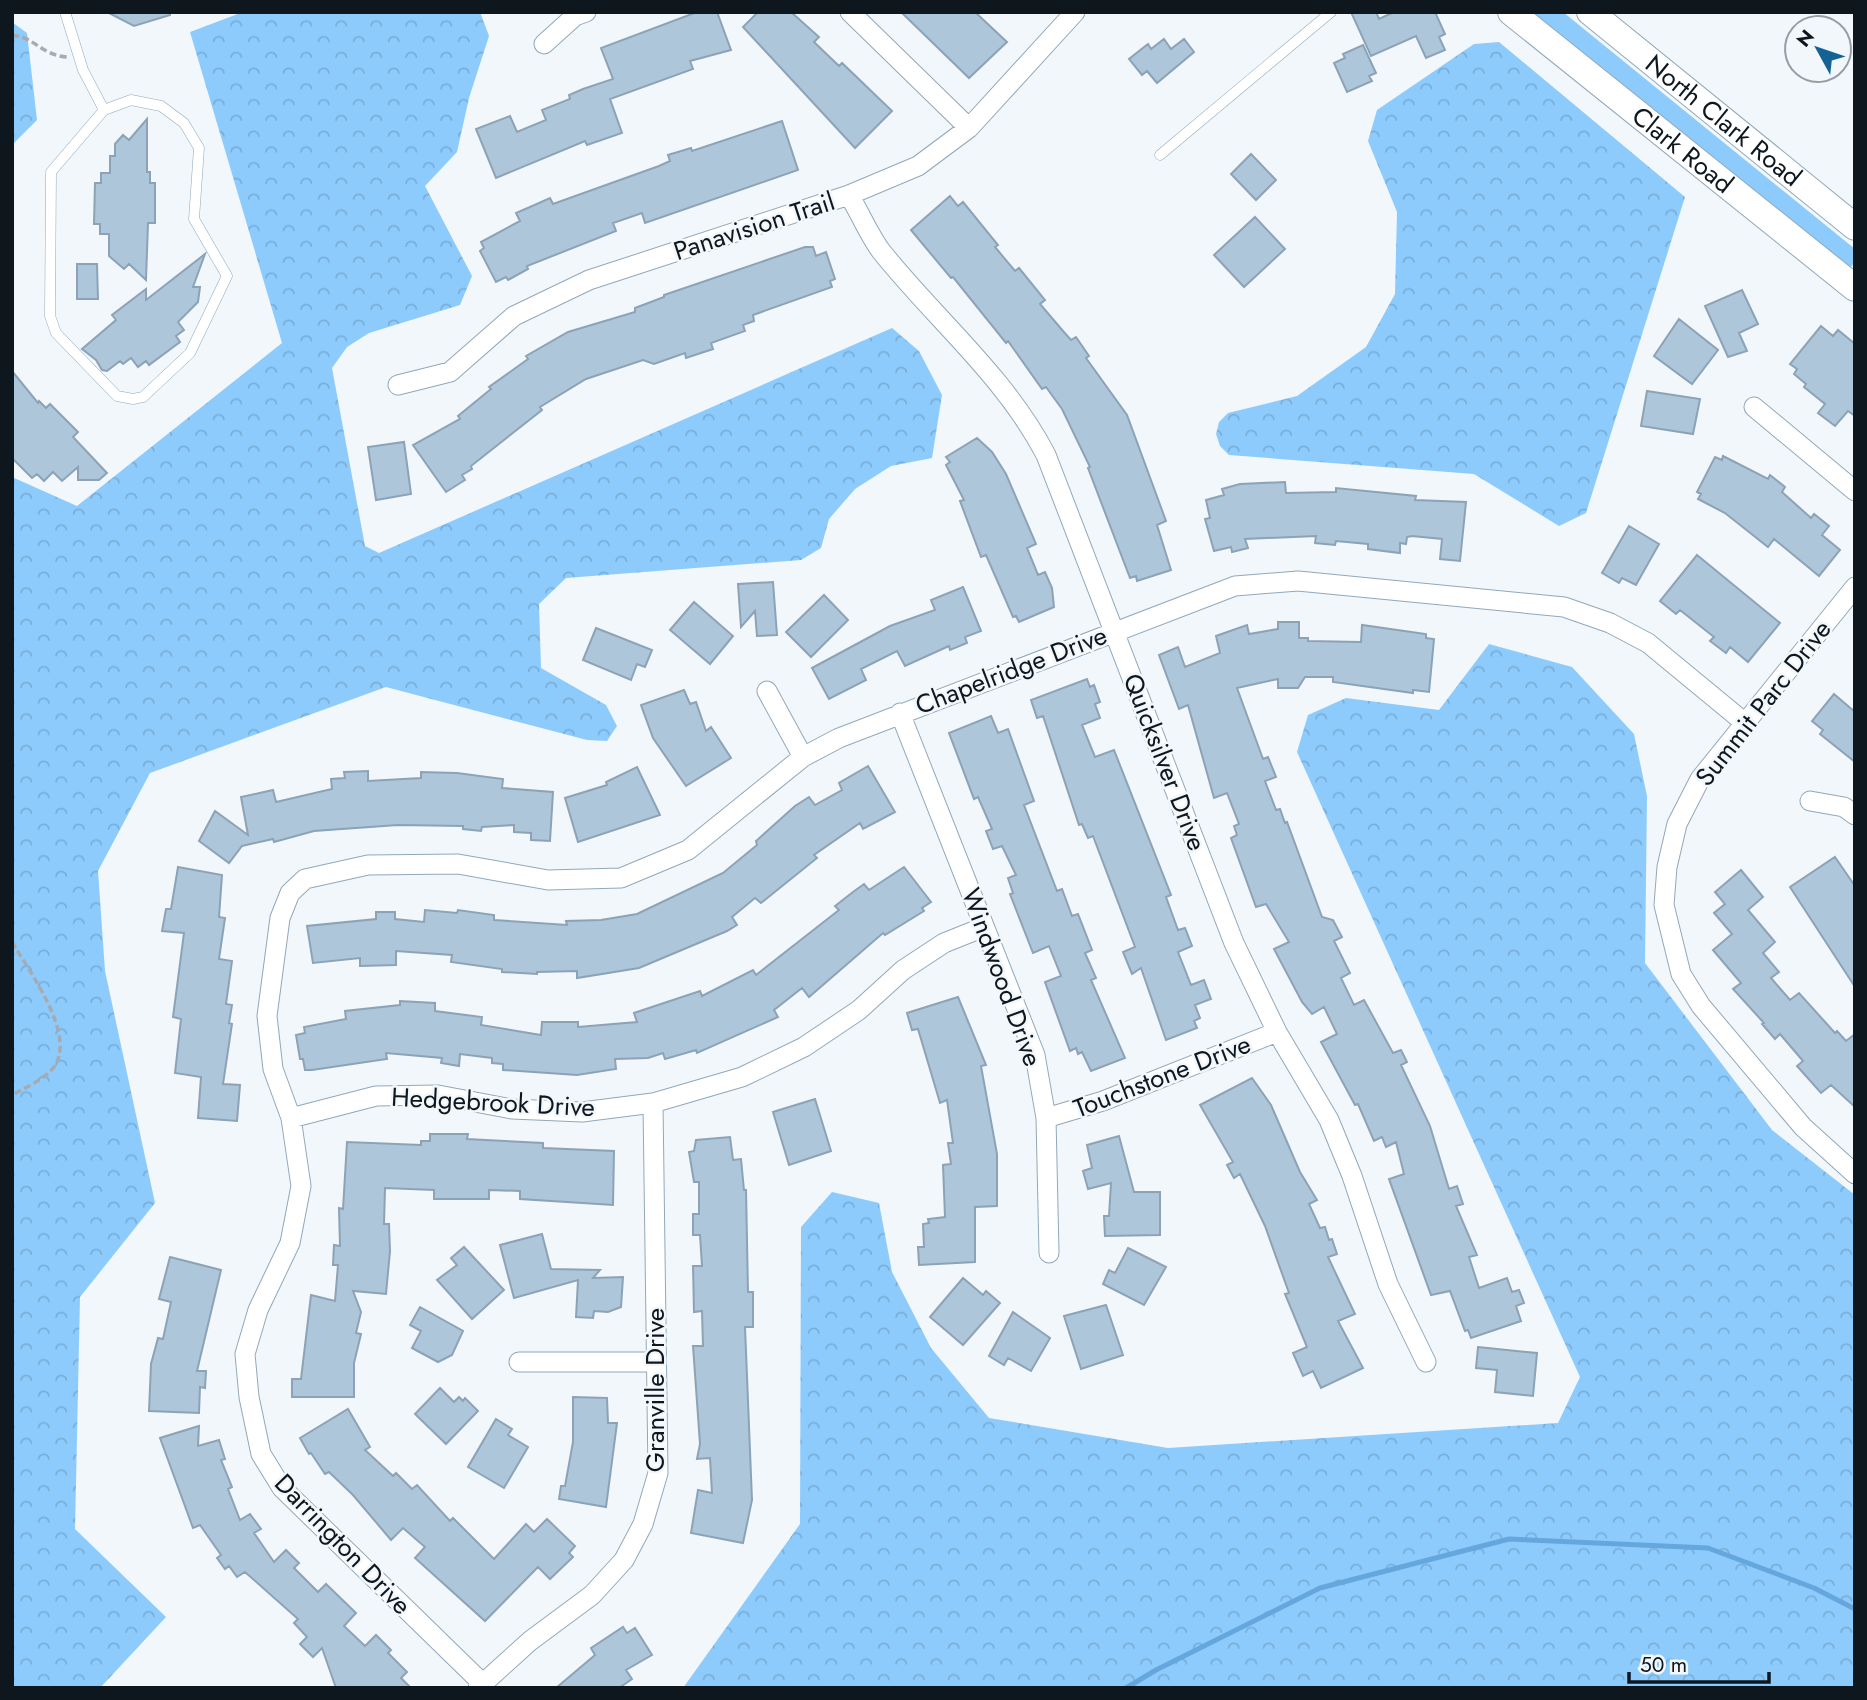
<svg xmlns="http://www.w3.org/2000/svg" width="1867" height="1700" viewBox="0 0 1867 1700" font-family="Jost,sans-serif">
	<defs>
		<pattern id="forest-crowns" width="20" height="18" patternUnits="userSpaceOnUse" patternTransform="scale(1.75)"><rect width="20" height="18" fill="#8dcbfd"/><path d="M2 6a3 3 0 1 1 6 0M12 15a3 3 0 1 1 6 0" fill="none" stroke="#78aed8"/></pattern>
	</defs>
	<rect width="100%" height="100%" fill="#f2f7fb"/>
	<!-- green -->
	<path fill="#8dcbfd" d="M1531 12H1563L1855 249V262L1849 269Z"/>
	<!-- forest -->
	<path fill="url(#forest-crowns)" d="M243 12H480L489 36 469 98 457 152 425 186 472 276 460 305 369 333 347 347 332 368 365 546 379 553 892 328 919 351 942 395 932 458 891 466 855 489 829 519 821 548 801 560 566 578 539 604 541 668 606 705 617 726 607 741 587 740 386 687 150 773 98 871 105 971 155 1203 80 1297 75 1529 166 1617 100 1688H12V477L77 506 282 343 190 32Z
		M12 22 27 33 37 120 12 145Z
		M1499 42 1685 197 1586 513 1559 526 1474 474 1229 455 1220 446 1216 434 1219 422 1228 413 1297 396 1366 347 1395 294 1397 212 1368 141 1377 110 1474 44Z
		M1489 644 1572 667 1634 734 1647 796 1645 963 1772 1130 1855 1195V1688H683L800 1524 801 1227 832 1192 879 1203 892 1272 931 1348 989 1418 1168 1448 1558 1423 1580 1377 1297 752 1308 715 1346 698 1439 710Z"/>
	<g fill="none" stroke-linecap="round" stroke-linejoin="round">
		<!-- stream -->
		<path stroke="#65a7dc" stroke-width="5" d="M1126 1688 1156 1670 1320 1588 1509 1539 1708 1548 1814 1588 1855 1609"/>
	</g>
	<!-- building -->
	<path fill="#aec6da" stroke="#8ca3b7" stroke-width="2" d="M107 12H170V15L134 26Z
		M697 12H717L731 50 690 61 693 69 610 99 622 133 587 145 585 141 496 178 476 129 510 116 517 132 546 120 542 110 570 99 569 95 583 89 613 79 601 48Z
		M758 12H791L819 37 814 42 839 66 842 63 892 111 855 148 743 27Z
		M901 12H975L1007 42 969 78Z
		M1351 12H1376L1379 19 1394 12H1435L1445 34 1439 37 1445 50 1426 58 1416 36 1371 56Z
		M1164 39 1171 49 1184 39 1194 52 1157 83 1147 71 1142 75 1129 59 1148 44 1151 49Z
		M1363 45 1376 73 1369 76 1372 81 1347 92 1334 63 1345 58 1343 54Z
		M147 119V172H150V183H155V223H148L146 280 129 264 124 269 109 256V234H100V224H94L95 183H101V173H110V156H115V144L123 135 129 140Z
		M782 121 798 170 645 223 642 213 613 223 616 231 527 266 528 269 508 280 506 277 496 282 480 251 484 248 481 242 520 221 516 213 530 207 550 198 553 204 659 166 670 161 668 155 691 148 692 151Z
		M1251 154 1276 180 1256 200 1231 174Z
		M950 196 958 206 963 202 998 245 995 247 1015 271 1019 268 1045 300 1040 304 1063 331 1071 340 1076 337 1089 356 1086 358 1127 415 1166 521 1157 525 1171 570 1137 581 1136 576 1130 578 1088 468 1090 467 1062 409 1046 387 1042 389 1008 341 1006 343 953 277 951 278 911 230Z
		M1255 217 1285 249 1244 287 1214 255Z
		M805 247H813L816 256 826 252 835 279 830 281 832 287 753 315 754 321 743 325 745 331 711 343 713 349 686 358 685 353 654 364 643 360 586 379 540 407 542 410 471 466 472 469 462 475 465 480 446 492 413 445 460 419 458 416 491 389 489 387 528 359 526 356 568 332 635 312V308L664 297V295Z
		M205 254 193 287H200L198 302 178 322 184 330 176 336 180 342 149 365 146 361 138 367 131 358 123 364 120 361 107 371 102 370 96 360 82 349 116 320 112 315 146 289V300Z
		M77 264H97L98 299H77Z
		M1742 290 1758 324 1739 333 1747 351 1728 357 1705 306Z
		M1679 319 1718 350 1692 384 1654 356Z
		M1821 326 1833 336 1838 330 1855 344V416L1848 411 1835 426 1818 413 1825 404 1804 387 1806 384 1794 374 1797 369 1790 364Z
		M12 371 38 403 39 401 46 408 50 404 78 432 73 437 107 473 99 480H78V467L62 481 53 472 44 481 37 474 32 478 12 458Z
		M1647 391 1700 399 1693 434 1641 426Z
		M977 438 992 452 1006 474 1036 544 1027 548 1038 575 1045 572 1052 588 1054 607 1019 622 1016 616 1013 617 986 555 981 557 960 501 964 500 946 465 950 462 946 457Z
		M404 442 411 494 376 500 368 447Z
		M1723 456 1768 479 1770 475 1785 487 1782 492 1811 518 1814 514 1829 526 1822 535 1840 550 1819 576 1774 539 1768 547 1725 513 1698 499 1701 494 1697 492 1715 457 1722 460Z
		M1285 482 1286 493 1336 492V488L1416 496 1415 500 1466 502 1460 561 1440 559 1442 539 1412 536 1407 537 1406 544 1400 543V553L1368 549V544L1336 541 1335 545 1315 543 1316 536 1245 539 1248 548 1232 552 1231 547 1214 551 1205 519 1210 518 1206 500 1224 495 1222 489 1240 484Z
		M1629 526 1659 544 1636 585 1622 578 1619 583 1602 573Z
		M1697 555 1780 623 1748 662 1730 647 1726 653 1710 641 1714 637 1680 610 1676 614 1660 601Z
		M773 582 777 635 757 636 755 611 741 627 738 584Z
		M963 587 981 631 965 637 967 643 950 650 949 646 905 666 897 651 861 669 866 680 829 699 812 668 890 626 935 610 931 600Z
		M824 595 848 620 811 657 786 632Z
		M694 602 733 636 710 664 670 630Z
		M1278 622H1299V638H1308V641L1361 642 1362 625 1426 634V638L1434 639 1429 692 1413 690V693L1333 682V677H1305L1298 688H1278V679L1237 688 1263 759 1268 757 1276 777 1265 781 1276 810 1280 809 1285 823 1287 822 1322 917 1333 920 1342 937 1334 941 1350 973 1341 978 1354 1005 1364 1000 1393 1053 1401 1050 1407 1062 1401 1065 1430 1126 1449 1189 1457 1186 1463 1204 1456 1206 1477 1255 1469 1257 1479 1288 1507 1278 1512 1292 1519 1290 1524 1303 1516 1306 1521 1321 1471 1338 1468 1330 1465 1331 1450 1291 1431 1295 1389 1179 1404 1174 1396 1142 1386 1147 1382 1137 1374 1141 1358 1104 1355 1105 1321 1042 1337 1034 1324 1007 1312 1014 1302 1002 1274 949 1289 942 1266 904 1256 907 1231 838 1237 835 1234 826 1239 824 1227 793 1214 798 1188 705 1179 709 1159 655 1178 647 1185 667 1220 653 1216 636 1247 625 1249 634 1278 629Z
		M596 628 652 650 645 667 637 664 631 680 583 660Z
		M1087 679 1090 687 1094 685 1100 702 1095 704 1100 718 1082 725 1095 757 1114 750 1171 895 1166 897 1178 930 1185 928 1192 946 1178 952 1191 985 1204 980 1211 999 1195 1005 1200 1018 1194 1021 1197 1028 1166 1040 1141 968 1132 974 1123 952 1135 947 1093 836 1088 838 1082 824 1079 825 1043 716 1037 718 1031 700Z
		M684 690 690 704 696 702 706 731 711 727 731 758 686 786 653 738 641 705Z
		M1834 694 1855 712V762L1820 734 1823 730 1812 721Z
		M991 716 998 733 1008 729 1034 801 1024 805 1057 891 1062 889 1072 916 1078 914 1092 950 1085 953 1096 978 1091 980 1125 1058 1091 1071 1082 1052 1078 1054 1076 1048 1070 1051 1045 982 1061 976 1049 946 1033 953 1010 894 1013 893 1008 878 1016 875 1002 846 993 849 986 831 992 829 978 797 974 799 949 733Z
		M868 766 895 812 863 829 860 823 814 855 817 858 761 903 755 898 732 917 737 925 727 931 639 968 577 978V971L537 972V974L502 972V969L451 962 452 955 396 951V965L360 966V958L313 963 307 926 376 919V912H395V919L424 922 425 910 457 913 458 910 494 915V920L567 925 566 921 601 920 637 914 723 873 757 845 756 841 795 806 809 797 815 805 842 790 839 783Z
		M637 767 660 815 578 842 565 798 607 785 606 782Z
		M368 771V781L421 778V772L457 773 503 779 502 788 553 792 550 841 531 840V833L514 832V825L482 827 481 831 463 829V826L398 825 314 831 274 842 273 839 242 846 229 863 199 841 215 811 248 835 241 797 273 790 276 802 332 789 331 779 345 778 344 772Z
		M1835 857 1855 886V987L1790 887Z
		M178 867 222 875 219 917 225 918 219 959 232 961 226 1004 232 1005 229 1023 232 1024 223 1084 240 1085 237 1121 198 1118 201 1077 175 1073 181 1019 173 1017 184 933 162 931 166 909H171Z
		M904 867 931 902 922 908 924 911 885 935 883 933 809 997 802 988 774 1010 778 1017 697 1053 696 1050 665 1059 663 1053 648 1058 615 1059 616 1069 577 1075 503 1070V1064L492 1063V1058L460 1054 459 1066 441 1063 442 1058 386 1053 387 1059 312 1070H305L303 1059H300L296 1035 305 1033 304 1027 346 1019 345 1011 400 1005V1001L435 1003V1011L482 1017 481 1025 541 1035 542 1022H578V1027L637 1022 634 1013 700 991 702 996 753 970 756 975 839 910 835 906 853 892 864 884 869 890Z
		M1741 870 1763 897 1748 910 1775 942 1763 953 1779 972 1771 978 1790 1000 1799 993 1835 1033 1837 1031 1846 1041 1855 1034V1107L1831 1085 1821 1093 1797 1066 1803 1061 1780 1034 1775 1039 1762 1024 1764 1023 1733 989 1741 983 1713 950 1732 934 1714 913 1725 904 1715 892Z
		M958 997 986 1065 981 1066 997 1154V1206L975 1207V1262L919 1265 918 1247H924L923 1224 929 1223 928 1219 945 1217 943 1165 951 1164 948 1143H953L947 1100 940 1103 918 1029 912 1030 907 1013Z
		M1252 1078 1271 1105 1300 1172 1317 1200 1309 1204 1320 1228 1325 1227 1329 1240 1332 1239 1337 1254 1328 1257 1355 1314 1338 1321 1363 1368 1321 1388 1313 1371 1303 1376 1293 1353 1307 1347 1285 1294 1289 1293 1265 1226 1240 1174 1234 1178 1227 1165 1233 1162 1200 1105Z
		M815 1099 831 1151 789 1165 773 1112Z
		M430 1134H468L467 1139 543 1143V1148L614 1151 613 1205 520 1199V1191L489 1190V1199H434V1190L385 1188 384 1224H389L390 1251 386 1294 353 1291 361 1312 356 1333 361 1334 354 1363V1397H292V1379H301L311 1295 335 1301 338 1265H333L334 1245 340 1246 339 1208 343 1209 347 1142 421 1145V1141H430Z
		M1119 1136 1134 1192H1160V1235L1105 1236 1104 1216H1109L1111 1183 1088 1189 1083 1171 1092 1168 1087 1145Z
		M730 1137 733 1160 741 1159 744 1190H746L748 1292H753V1327H745L752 1500 743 1543 691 1533 698 1490 712 1493 710 1458 697 1459 700 1444 693 1346H703L702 1311 694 1312 693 1266H702L700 1235H693V1214H699V1182H694L689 1152 694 1151 696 1140Z
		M542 1234 551 1269 600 1270 593 1278 623 1277 621 1307 608 1312 594 1311 593 1318 576 1317 578 1280 514 1298 500 1245Z
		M464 1247 504 1290 472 1319 437 1280 457 1265 451 1258Z
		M1128 1248 1166 1267 1144 1305 1103 1284 1109 1270 1115 1273Z
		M170 1257 221 1270 197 1371H206L205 1388 200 1387 199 1413 149 1411 151 1364 158 1338 163 1339 171 1302 159 1299Z
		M963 1278 983 1295 986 1291 1000 1303 963 1345 930 1317Z
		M1106 1305 1123 1355 1081 1369 1064 1316Z
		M420 1307 463 1331 452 1355 438 1362 412 1348 421 1331 410 1325Z
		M1013 1312 1050 1338 1031 1371 1008 1358 1004 1365 989 1356Z
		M1478 1347 1537 1353 1533 1396 1495 1392 1497 1370 1476 1368Z
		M440 1388 454 1402 459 1397 463 1401 465 1398 478 1411 446 1444 415 1414Z
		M573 1397 607 1398 608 1423H617L606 1507 559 1499 561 1486H565L573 1442Z
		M348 1409 370 1447 365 1450 393 1476 396 1473 412 1489 417 1485 450 1521 453 1518 494 1559 526 1524 534 1532 547 1519 575 1546 569 1553 573 1557 550 1579 538 1567 485 1621 415 1558 425 1547 403 1528 391 1540 353 1495 329 1472 325 1474 311 1453 309 1454 300 1438Z
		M496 1419 512 1429 508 1435 528 1447 504 1488 468 1467Z
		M199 1426 198 1446 219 1440 225 1459 221 1460 232 1487 228 1489 240 1520 250 1514 261 1529 254 1533 274 1562 286 1550 299 1563 294 1568 318 1592 326 1584 356 1613 344 1626 365 1646 376 1635 391 1650 388 1653 407 1672 401 1678 411 1688H336L322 1648 313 1657 300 1644 307 1637 294 1623 298 1619 245 1572 237 1577 229 1566 225 1569 217 1558 221 1555 200 1525 193 1528 160 1438Z
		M623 1627 627 1633 635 1628 652 1655 626 1670 632 1679 619 1688H556L595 1655 591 1648Z"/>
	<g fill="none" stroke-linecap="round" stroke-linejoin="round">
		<!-- service casing -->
		<g stroke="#91a8bb" stroke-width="11">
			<path id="service" d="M65 12 83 70 104 110
				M131 100 161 106 184 123 199 148 194 219 227 276 190 353 143 397 133 399 117 396 56 333 50 316 51 172 104 110Z
				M1160 155 1331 12"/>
		</g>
		<!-- minor casing -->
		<g stroke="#91a8bb" stroke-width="21">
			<path id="minor" d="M850 12 969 128
				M544 44 575 16 586 12
				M849 195C860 213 869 235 881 251 936 320 1005 376 1046 455L1234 943 1277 1032 1329 1120 1352 1176 1388 1284 1426 1362
				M398 385 450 372 514 316 589 280 849 195 918 166 969 128 1075 12
				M1754 407 1855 491
				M1855 587 1700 779 1677 824 1667 867 1664 905 1681 974 1701 1006 1803 1127 1855 1174
				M767 691 803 757
				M900 713 1035 1055 1046 1118 1049 1253
				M1810 801 1844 807 1855 815
				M291 1118 376 1096 438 1095 512 1109 582 1112 653 1103 742 1077 804 1047 859 1010 903 970 944 943 984 927
				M1046 1118 1103 1101 1277 1032
				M519 1362H656
				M482 1683 282 1488 261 1454 249 1397 245 1354 258 1310 290 1243 301 1186 291 1118 273 1069 267 1016 280 918 290 893 305 879 368 865 458 864 548 880 621 878 688 850 803 757 839 738 1235 586 1298 581 1564 607 1610 623 1648 643 1745 723
				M478 1688 530 1641 592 1595 624 1560 643 1524 658 1473 653 1103"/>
		</g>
		<!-- secondary casing -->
		<g stroke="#91a8bb" stroke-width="28">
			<g id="secondary">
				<path id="s1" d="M1511 12 1855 288"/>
				<path id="s2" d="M1590 12 1855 227"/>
			</g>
		</g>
		<!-- path -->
		<path stroke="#a5abb0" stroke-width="3.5" stroke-dasharray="7 3.5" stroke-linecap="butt" d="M12 36C31 34 42 56 67 57
			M12 745V758
			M12 942C29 971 77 1035 54 1067 44 1080 26 1087 12 1095"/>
		<!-- service -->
		<use href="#service" stroke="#fff" stroke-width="10"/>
		<!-- minor -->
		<use href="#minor" stroke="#fff" stroke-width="19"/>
		<!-- secondary -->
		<use href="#secondary" stroke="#fff" stroke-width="26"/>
	</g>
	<g text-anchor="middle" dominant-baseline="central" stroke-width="5" stroke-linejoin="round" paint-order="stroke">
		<!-- street labels -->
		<g font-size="26" fill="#0f171e" stroke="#f2f7fb">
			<text stroke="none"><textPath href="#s2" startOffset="172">North Clark Road</textPath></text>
			<text stroke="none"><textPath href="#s1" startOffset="220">Clark Road</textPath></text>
			<text transform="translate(754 226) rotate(-18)">Panavision Trail</text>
			<text transform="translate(1011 670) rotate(-21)">Chapelridge Drive</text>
			<text transform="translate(1763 703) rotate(-52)">Summit Parc Drive</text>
			<text transform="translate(1165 762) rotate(69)">Quicksilver Drive</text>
			<text transform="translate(1002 977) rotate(70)">Windwood Drive</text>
			<text transform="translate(1162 1076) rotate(-21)">Touchstone Drive</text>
			<text transform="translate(493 1102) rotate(3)">Hedgebrook Drive</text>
			<text transform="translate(655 1390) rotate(-90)">Granville Drive</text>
			<text transform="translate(343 1544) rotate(46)">Darrington Drive</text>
		</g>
	</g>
	<!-- border -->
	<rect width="1867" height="1700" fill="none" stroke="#0f171e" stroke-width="28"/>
	<!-- north arrow -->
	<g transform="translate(1818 49) rotate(310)"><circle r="33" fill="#f2f7fb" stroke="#979da3" stroke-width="2"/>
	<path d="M0-5L12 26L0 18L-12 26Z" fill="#156395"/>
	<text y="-10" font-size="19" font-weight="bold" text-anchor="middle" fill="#0f171e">N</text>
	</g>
	<!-- scale -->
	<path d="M1629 1672v10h140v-10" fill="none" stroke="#0f171e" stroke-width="3.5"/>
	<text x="1640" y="1672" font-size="21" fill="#0f171e" stroke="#f2f7fb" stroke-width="5" paint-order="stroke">50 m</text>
</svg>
